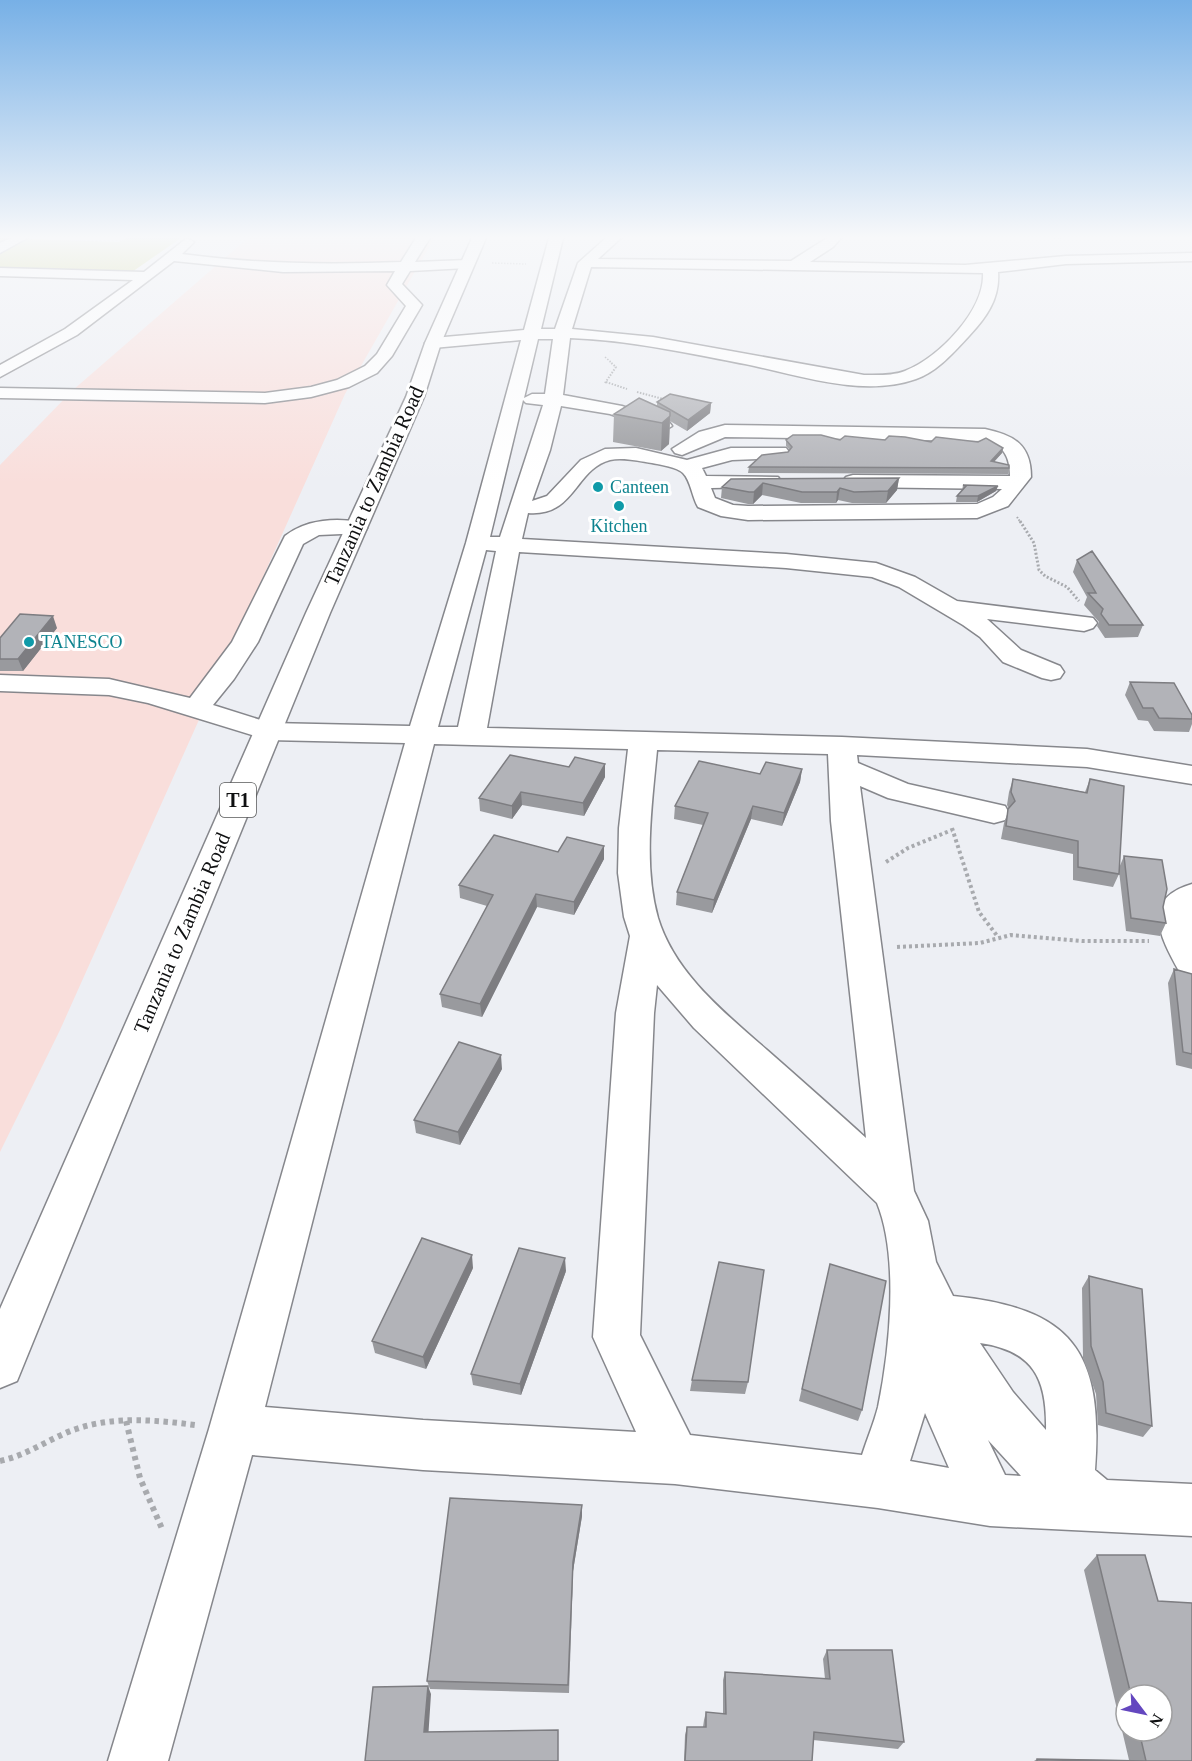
<svg xmlns="http://www.w3.org/2000/svg" width="1192" height="1761" viewBox="0 0 1192 1761" font-family="Georgia,serif">
	<rect width="100%" height="100%" fill="#edeff4"/>
	<!-- industrial -->
	<path fill="#f9dedb" d="M248 238H434L345 394 60 1030 0 1152V465L73 390Z"/>
	<!-- green -->
	<path fill="#cbd385" d="M0 238 119 242 126 238H181L129 274 0 269Z"/>
	<g fill="none" stroke-linecap="round" stroke-linejoin="round">
		<!-- minor casing -->
		<g stroke="#86878c" stroke-width="3">
			<path id="minor" d="M11 238H27L0 253V243Z
				M187 238 194 242 182 254C255 264 328 265 401 262L416 238H430L415 262 467 260 474 264 467 268 410 271 402 284 422 305 392 356 377 373 349 387 311 397 265 403 0 398V388L265 393 311 387 337 380 365 366 377 354 406 306 387 285 395 271 283 272 174 261 77 335 0 377V365L65 329 133 280 0 276V268L144 272Z
				M549 238H563L541 329H555L578 263 606 238H621L598 259 791 261 827 238H841L833 247 810 262 965 265 1066 256 1192 253V261L1066 264 998 272C1000 299 986 318 969 336 954 352 937 372 916 379 863 398 798 375 745 364 687 353 629 340 570 338L563 395 622 406 669 422 672 426 662 432 610 414 561 406 550 450 532 501 547 496 581 460 605 449 636 448 687 460 731 448H786L789 452 786 456 779 458 732 460 702 468 706 476 778 477 781 481 778 485 771 487 711 488 715 498 733 505 748 506 977 504 993 497 1002 489 853 487 846 485 843 481 846 477 853 475 1010 476C1010 457 1004 445 985 441L725 437 682 455 675 453 672 449 699 432 725 425 985 429C1013 435 1031 444 1031 477L1008 506 977 518 748 520 721 516 698 507C692 497 691 481 683 473 677 467 661 465 652 463 639 461 623 457 610 460 575 469 575 517 528 513L522 539 786 554 876 563 915 577 957 601 1093 618 1097 623 1093 628 1084 631 987 619 1021 650 1060 666 1064 672 1060 678 1051 680 1042 678 1003 662 980 637 963 625 899 587 872 577 786 568 519 552 487 728 842 737 1087 749 1192 766V784L1087 767 857 755 858 763 908 784 1005 806 1009 813 1005 820 994 823 888 798 860 786 914 1191 928 1221 936 1262 953 1296C1072 1308 1104 1351 1095 1470L1107 1480 1192 1484V1536L990 1526 878 1508 675 1484 423 1470 252 1455 168 1761H108L209 1429 405 743 268 740 148 703 109 695 0 691V675L109 679 190 698 232 642 285 536C306 519 338 517 364 523L367 528 364 533 319 535 303 544 258 642 234 679 213 705 270 723 410 726 466 543 521 340 433 348 425 343 433 338 524 330ZM591 267 983 273C985 310 939 358 905 371 892 376 877 375 864 375L653 337 572 329ZM538 339H553L545 394H532L524 398ZM523 400 526 403 543 405 500 537H490ZM486 550 496 551 458 727H438ZM434 744 628 749 619 828 618 873 624 917 630 936 616 1013 593 1337 636 1432 423 1420 265 1407ZM657 750 828 754 831 821 866 1138C833 1108 800 1079 767 1050 725 1013 675 974 658 918 643 864 652 805 657 750ZM657 985 694 1028 877 1203C899 1257 890 1349 878 1407 874 1423 867 1439 862 1455L690 1435 640 1335 654 1013ZM980 1343C1034 1351 1047 1379 1046 1430L1013 1392ZM925 1413 949 1468 910 1461ZM988 1440 1021 1476 1005 1475Z
				M1192 884V975L1179 971C1160 937 1140 899 1192 884Z"/>
		</g>
		<!-- highway casing -->
		<g stroke="#86878c" stroke-width="3">
			<path id="highway" d="M472 238H486L441 343 424 397 330 613 17 1381 0 1388V1309L306 613 406 397 425 343Z"/>
		</g>
		<!-- path-far4 -->
		<path stroke="#a8aaae" stroke-width="1.5" stroke-dasharray="1.5 1.5" stroke-linecap="butt" d="M1054 238 1063 239
			M492 263 526 264
			M605 357 612 363"/>
		<!-- path-far3 -->
		<path stroke="#a8aaae" stroke-width="2" stroke-dasharray="1.5 1.5" stroke-linecap="butt" d="M606 382 627 389
			M605 383 616 367 610 362
			M637 392 667 400
			M1017 517 1021 523"/>
		<!-- path-far2 -->
		<path stroke="#a8aaae" stroke-width="3" stroke-dasharray="2 2" stroke-linecap="butt" d="M1020 521 1034 543 1039 570 1045 576 1067 587 1079 601"/>
		<!-- path-far1 -->
		<path stroke="#a8aaae" stroke-width="4" stroke-dasharray="3 3" stroke-linecap="butt" d="M952 828 979 912 998 937
			M886 862 908 848 952 830
			M897 947 980 943 1011 935 1082 941H1149"/>
		<!-- path -->
		<path stroke="#a8aaae" stroke-width="6" stroke-dasharray="4.5 4.5" stroke-linecap="butt" d="M126 1421 140 1478 163 1531
			M0 1461C28 1455 50 1438 76 1429 114 1416 156 1420 195 1425"/>
		<!-- minor -->
		<use href="#minor" fill="#fff" fill-rule="evenodd"/>
		<!-- highway -->
		<use href="#highway" fill="#fff" fill-rule="evenodd"/>
	</g>
	<!-- wall -->
	<path fill="#999a9e" fill-rule="evenodd" d="M657 402 711 403 710 413 687 431 670 421 669 444 661 451 613 442 614 414 657 406Z
		M786 440H885L1003 448 1002 453 994 462 1009 468 1008 474 748 473 749 467 788 452 790 450 786 446Z
		M899 478 897 490 886 503H852L838 500 836 503H801L762 495 753 504H748L721 498 722 487 731 479Z
		M963 485 996 491 977 502H956L957 496 962 491Z
		M1077 560 1143 625 1138 637 1105 638 1097 626 1099 622 1084 605 1087 597 1073 572Z
		M57 628 23 671H0V638Z
		M1130 682 1192 715V724L1189 732 1154 731 1148 721 1138 720 1125 695Z
		M605 764V777L584 816 522 805 512 819 480 811 479 798 569 767Z
		M802 769 800 782 782 826 751 819 712 913 676 905 677 892 703 825 674 819 675 806 760 774Z
		M1013 779 1085 792 1090 779 1119 868 1124 856 1163 907 1166 923 1160 936 1126 931 1119 871V874L1113 887 1073 880V854L1001 839 1004 823 1009 809 1007 805 1009 792Z
		M604 846V859L574 915 537 907 482 1017 442 1007 440 994 487 906 460 898 459 885 558 852Z
		M1174 969 1192 974V1069L1176 1065 1168 983Z
		M502 1069 460 1145 416 1133 414 1120Z
		M830 1264 862 1410 858 1421 799 1401Z
		M473 1268 426 1369 375 1353 372 1341Z
		M566 1271 521 1395 473 1385 471 1374Z
		M1089 1276 1152 1426 1143 1437 1098 1425 1096 1394 1083 1358 1082 1288Z
		M692 1380 748 1382 745 1394 690 1391Z
		M582 1505V1516L573 1571 569 1693 430 1689 427 1681Z
		M1097 1555H1145L1158 1601 1192 1603V1761H1034L1037 1759 1129 1760 1084 1570ZM1126 1695H1162V1731H1126Z
		M827 1650 904 1742 898 1749 813 1740 812 1761H684L685 1735 687 1727H703L704 1720 706 1712 723 1714V1680L725 1672 825 1679 823 1659Z"/>
	<!-- shaded-wall -->
	<path fill="#7d7d81" d="M711 403 710 413 687 431 688 420Z
		M670 416 669 444 661 451 662 423Z
		M1003 448 1002 453 990 466 991 461Z
		M899 478 897 490 886 503 888 491Z
		M763 483 762 495 753 504 754 492Z
		M998 486 996 491 977 502 978 496Z
		M840 488 838 500 836 503 837 492Z
		M53 616 57 628 23 671 18 659Z
		M605 764V777L584 816 583 803Z
		M802 769 800 782 782 826 784 813Z
		M521 792 522 805 512 819V806Z
		M753 806 751 819 712 913 714 900Z
		M604 846V859L574 915V902Z
		M536 894 537 907 482 1017 480 1004Z
		M501 1055 502 1069 460 1145 458 1132Z
		M472 1255 473 1268 426 1369 423 1357Z
		M565 1258 566 1271 521 1395 520 1384Z
		M582 1505V1516L573 1571 569 1693 573 1562Z
		M428 1686 431 1694 428 1740 424 1732Z"/>
	<!-- building -->
	<path fill="#b2b3b8" stroke="#7d7d81" stroke-width="1.5" d="M670 394 711 403 688 420 657 402Z
		M639 398 670 412V416L662 423 614 414Z
		M793 435H821L840 440 845 436 885 440 889 436 905 437 931 442 936 437 978 442 986 438 1003 448 991 461 1009 465V468L749 467 762 455 788 452 792 447 786 440Z
		M899 478 888 491 854 492 840 488 837 492H802L763 483 754 492H749L722 487 731 479Z
		M963 485 998 486 978 496H957L966 486Z
		M1092 551 1143 625H1109L1101 614 1103 609 1088 593H1096L1077 560Z
		M20 614 53 616 18 659H0V638Z
		M1130 682 1174 683 1192 715V719L1159 718 1153 708H1143Z
		M510 755 569 767 575 757 605 764 583 803 521 792 512 806 479 798Z
		M699 761 760 774 766 762 802 769 784 813 753 806 714 900 677 892 708 813 675 806Z
		M1013 779 1087 793 1090 779 1124 786 1119 874 1078 867V841L1006 826 1008 809 1015 801 1011 792Z
		M494 835 558 852 567 837 604 846 574 902 536 894 480 1004 440 994 493 895 459 885Z
		M1124 856 1162 860 1167 889 1163 907 1166 923 1131 918Z
		M1174 969 1192 974V1054L1183 1052Z
		M459 1042 501 1055 458 1132 414 1120Z
		M422 1238 472 1255 423 1357 372 1341Z
		M519 1248 565 1258 520 1384 471 1374Z
		M719 1262 764 1270 748 1382 692 1380Z
		M830 1264 886 1281 862 1410 802 1389Z
		M1089 1276 1142 1289 1152 1426 1106 1413 1103 1382 1091 1346Z
		M450 1498 582 1505 573 1562 568 1685 427 1681Z
		M1097 1555H1145L1158 1601 1192 1603V1761H1037V1759L1146 1761 1139 1731H1162V1695H1131Z
		M827 1650H892L904 1742 814 1732 812 1761H685L687 1727H706V1712L726 1714 725 1672 830 1679Z
		M428 1686 424 1732 558 1730V1761H365L373 1687Z"/>
	<!-- sky -->
	<linearGradient id="sky" x2="0" y2="1"><stop stop-color="#77b0e6"/><stop offset="0.49" stop-color="#f7f8fa"/><stop offset="1" stop-color="#f7f8fa" stop-opacity="0"/></linearGradient>
	<rect width="1192" height="484" fill="url(#sky)"/>
	<!-- markers -->
	<g fill="#0f9aa8" stroke="#fff" stroke-width="2">
		<circle cx="598" cy="487" r="6"/>
		<circle cx="619" cy="506" r="6"/>
		<circle cx="29" cy="642" r="6"/>
	</g>
	<g text-anchor="middle" dominant-baseline="central" stroke-width="6" stroke-linejoin="round" paint-order="stroke">
		<!-- far-culture labels -->
		<g font-size="18" fill="#0d838f" stroke="#fff" text-anchor="start">
			<text x="610" y="487">Canteen</text>
			<text x="619" y="526" text-anchor="middle">Kitchen</text>
			<text x="41" y="642">TANESCO</text>
		</g>
		<!-- shield labels -->
		<rect fill="#fff" stroke="#575858" stroke-width="1.5" x="220" y="783" width="36" height="34" rx="4.5"/>
		<g font-size="20" font-weight="bold" fill="#0f1011">
			<text x="238" y="800">T1</text>
		</g>
		<!-- street labels -->
		<g font-size="21" fill="#0f1011" stroke="#fff">
			<text transform="translate(374 486) rotate(-66)">Tanzania to Zambia Road</text>
			<text transform="translate(182 933) rotate(-67)">Tanzania to Zambia Road</text>
		</g>
	</g>
	<!-- north arrow -->
	<g transform="translate(1144 1713) rotate(122)"><circle r="28" fill="#ffffff" stroke="#9f9fa0" stroke-width="1.5"/>
	<path d="M0-4.5L10 22L0 15L-10 22Z" fill="#6447bf"/>
	<text y="-9" font-size="16" font-weight="bold" text-anchor="middle" fill="#0f1011">N</text>
	</g>
</svg>
